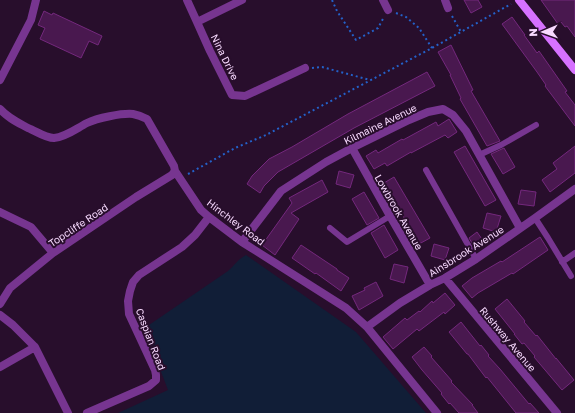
<svg xmlns="http://www.w3.org/2000/svg" width="575" height="413" viewBox="0 0 575 413" font-family="'Golos Text',sans-serif">
	<rect width="100%" height="100%" fill="#280e2c"/>
	<!-- green -->
	<path fill="#111e37" d="M246 255 356 332 426 413H118L168 390 146 332 149 325 228 271C234 266 238 259 246 255Z"/>
	<!-- building -->
	<path fill="#49184f" stroke="#74287d" d="M464 0H478L482 7 471 13Z
		M541 0H575V37L567 26 565 27 561 22 558 24Z
		M44 11 52 15 53 13 102 36 98 45 89 41 81 58 40 39 45 28 38 25Z
		M512 17 525 35H524L537 53 539 51 567 91 565 92 575 105V126L545 86 546 85 537 72 502 24Z
		M451 45 473 90 471 91 500 141 487 146 460 99 461 98 450 75H451L438 52Z
		M427 72 435 86 354 128 278 172 264 186 260 193 247 184 252 176 269 159 292 147 348 114Z
		M449 119 457 132 448 138 445 135 411 153V152L387 166 385 163 374 169 366 156 376 150 378 153 402 139 403 140 436 122 438 126Z
		M465 146 496 200 485 206 454 152Z
		M575 146V173L550 192 542 180 557 169 553 163Z
		M504 148 515 167 503 174 491 154Z
		M339 171 354 175 350 188 336 184Z
		M394 177 430 238 419 244 384 183Z
		M322 180 328 192 291 213 299 219 275 255 262 245 292 203 289 198Z
		M521 190 536 192 534 206 518 204Z
		M364 192 379 218 367 225 352 199Z
		M487 213 501 216 496 232 483 228Z
		M384 225 398 250 385 258 371 233Z
		M477 232 484 242 475 248 469 238Z
		M540 237 548 250 513 274 512 273 478 293 472 298 462 286 472 278 501 261 502 262Z
		M434 244 449 248 445 260 431 256Z
		M301 245 337 269V270L349 278 341 291 316 273 315 274 292 258Z
		M394 264 408 267 404 283 390 279Z
		M376 282 383 296 359 310 352 296 365 290 364 288Z
		M445 293 455 305 445 314 444 312 419 331 417 329 393 349 383 337 405 318 407 320 419 311 420 312 432 301 433 303Z
		M507 299 525 321 524 322 536 336 537 335 556 359V358L574 380 562 390 534 357 535 356 524 343 522 344 514 334H515L495 309Z
		M461 322 480 346 481 345 489 355 488 356 500 369 529 404 530 403 539 413H516L487 377 486 378 468 354H467L449 332Z
		M424 347 432 356 431 357 452 381 451 382 473 405H472L478 413H459L450 403 449 404 441 394 442 393 422 370 412 357Z"/>
	<g fill="none" stroke-linecap="round" stroke-linejoin="round">
		<!-- path -->
		<path stroke="#2461c9" stroke-width="2" stroke-dasharray="2 3" stroke-linecap="butt" d="M332 0 337 11 356 40 378 28 384 17
			M396 13 406 17 419 28 432 48
			M452 16 461 32
			M312 68 322 67 370 80
			M188 174 235 148 266 135 432 48 511 4"/>
		<!-- lane -->
		<path stroke="#773590" stroke-width="6" d="M479 155 501 145 536 125
			M426 170 476 259
			M535 218 548 238 571 276
			M330 228 347 242 390 216
			M562 262 575 253"/>
		<!-- street -->
		<path stroke="#773590" stroke-width="8" d="M187 0 197 22 210 51 232 95 245 96 305 68
			M383 0 388 10
			M445 0 448 8
			M197 22 242 0
			M0 80 31 20 36 0
			M0 109C8 118 17 122 28 128 36 131 45 138 54 138 66 137 77 128 87 123 97 118 122 113 133 114 138 115 143 117 147 119L174 166 175 171 201 210 209 217 242 242 346 308 367 327 437 413
			M352 148 390 216 430 285
			M0 212 31 227 53 253
			M242 242 281 191 326 162 352 148 409 120 428 112 443 109 453 115 466 131 520 228
			M445 278 557 413
			M0 304 10 288 53 253 136 197 172 175 175 171
			M0 315 13 325 35 347 68 413
			M367 327 400 303 430 285 445 278 476 259 535 218 575 189
			M0 367 35 347
			M87 413 149 386 156 380V375L155 370 129 314 128 301 130 291 133 282 139 275 182 247 195 235 209 217"/>
		<!-- secondary -->
		<path stroke="#d671ff" stroke-width="8" d="M519 0 575 70"/>
	</g>
	<g text-anchor="middle" dominant-baseline="central" stroke-width="4" stroke-linejoin="round" paint-order="stroke">
		<!-- street labels -->
		<g font-size="10" fill="#f8daff" stroke="#280e2c">
			<text transform="translate(225 57) rotate(64)">Nina Drive</text>
			<text transform="translate(380 124) rotate(-26)">Kilmaine Avenue</text>
			<text transform="translate(399 212) rotate(60)">Lowbrook Avenue</text>
			<text transform="translate(236 222) rotate(37)">Hinchley Road</text>
			<text transform="translate(78 225) rotate(-34)">Topcliffe Road</text>
			<text transform="translate(466 251) rotate(-32)">Ainsbrook Avenue</text>
			<text transform="translate(151 339) rotate(69)">Caspian Road</text>
			<text transform="translate(508 339) rotate(50)">Rushway Avenue</text>
		</g>
	</g>
	<!-- north arrow -->
	<g transform="translate(543 32) rotate(268)" stroke="#280e2c" stroke-width="3" paint-order="stroke">
	<path d="M0-3L7 15L0 10L-7 15Z" fill="#f8daff"/>
	<text y="-6" font-size="11" font-weight="bold" text-anchor="middle" fill="#f8daff">N</text>
	</g>
</svg>
